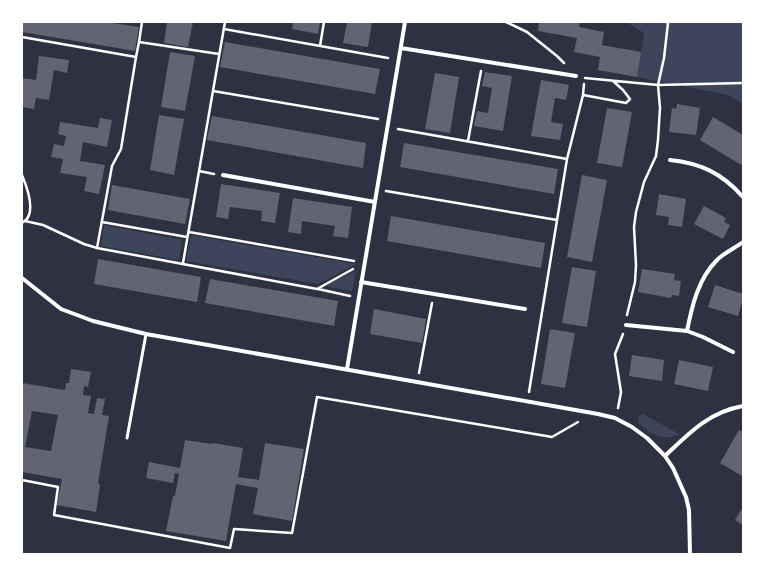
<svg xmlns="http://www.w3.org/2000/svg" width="765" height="576" viewBox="0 0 765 576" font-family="Overpass,sans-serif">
	<rect width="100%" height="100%" fill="#2d3142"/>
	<!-- green -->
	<path fill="#3c4559" d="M626 22H743V104L728 95 637 77 644 33Z
		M104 225 182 240 179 260 101 246Z
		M191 235 356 264 318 284 186 261Z
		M356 271 352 291 328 287 329 284Z
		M643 414 679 434C663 443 650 433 638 423L639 416Z"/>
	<!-- building -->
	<path fill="#626471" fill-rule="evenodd" d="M22 22H106L139 27 135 51 22 32Z
		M167 22H193L188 47 164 43Z
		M293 22H320L318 34 292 29Z
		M347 22H372L368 47 343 43Z
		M539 22H580L579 27 604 32 602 45 641 52 637 77 598 70 600 57 574 52 577 38 538 31Z
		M225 42 380 69 375 94 220 67Z
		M170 52 195 56 185 111 161 107Z
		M39 56 69 60 67 73 54 70 49 100 36 98 34 109 22 107V78L36 80Z
		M485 72 512 76 503 131 474 126 477 111 488 113 492 88 482 86Z
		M435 73 459 77 450 133 425 129Z
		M541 80 569 85 566 100 555 98 551 122 563 124 560 140 531 136Z
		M677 104 700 108 696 135 669 132 672 108 676 109Z
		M607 108 632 112 622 167 597 163Z
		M159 115 184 119 174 175 150 170Z
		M212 116 366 143 363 168 207 140Z
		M713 117 743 135V166L700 140Z
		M100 118 112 120 107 147 83 142 80 161 105 165 99 194 84 191 87 177 60 173 63 159 51 157 54 144 64 146 66 136 58 134 60 122 98 128Z
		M404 143 558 169 554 194 400 167Z
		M582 175 607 180 592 262 567 257Z
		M221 184 280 193 275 223 261 221 262 211 230 207 228 219 216 217Z
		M112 185 190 199 185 224 108 210Z
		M659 194 686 199 682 227 668 225 669 217 656 215Z
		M293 198 352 207 348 238 333 236 335 226 302 221 301 234 288 232Z
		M704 206 726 218 724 222 730 225 723 239 694 224Z
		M391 216 545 243 541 268 387 241Z
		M98 259 201 277 197 302 94 284Z
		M572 267 596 271 587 327 562 323Z
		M642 269 675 274 674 280 681 281 679 296 672 295 671 298 638 292Z
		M210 279 338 301 334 326 205 303Z
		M715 285 743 294V299L738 316 708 307Z
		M374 309 426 319 422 343 370 334Z
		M550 329 575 333 565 388 541 384Z
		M632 355 664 360 662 381 629 376Z
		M679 360 713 367 708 391 674 384Z
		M71 369 91 372 88 387 84 386 83 395 91 396 88 413 94 414 97 398 105 399 102 415 109 416 98 483 100 485 96 512 57 505 62 479 22 472V383L65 390 66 383H69ZM32 411 58 415 51 451 25 447Z
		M739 430 743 432 742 476 720 463Z
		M185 440 212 444 213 443 243 448 238 477 259 480 265 443 304 449 292 521 253 514 258 488 236 484 226 541 166 531 173 496H175L179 474 175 473 173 483 146 478 149 462 180 468Z
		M743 507V525L735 520Z"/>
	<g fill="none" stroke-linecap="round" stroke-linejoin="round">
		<!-- path -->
		<path stroke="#fff" stroke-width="2.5" d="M506 22 527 32 557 56 564 63
			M224 29 388 58
			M22 37 136 57 139 42 219 54
			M139 42 142 22
			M320 46 324 22
			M585 78 658 85 664 58 668 23 666 22
			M213 91 378 119
			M583 95 584 84
			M398 129 567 159
			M468 141 481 71
			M199 171 214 174
			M22 175C27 187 38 215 22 223
			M386 191 557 220
			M25 221 43 225 84 244 97 248 317 289 353 269
			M102 222 187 237
			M189 232 354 261
			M97 248 112 166 121 149 136 57
			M183 263 225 22
			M318 289 350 296
			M627 315 635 282 636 265 634 227 636 212 644 182 656 156 658 140 660 108 658 85 743 83
			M419 373 432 303
			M529 392 567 159 583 95 626 103 630 99 623 90 613 81
			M618 408 621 392 615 354 623 334
			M22 480 58 487 54 515 230 548 234 529 292 533 317 397 552 437 578 422"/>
		<!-- service -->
		<path stroke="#fff" stroke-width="3" d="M127 438 146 334"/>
		<!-- minor -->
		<path stroke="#fff" stroke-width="4" d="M401 48 576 76
			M670 160C700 163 722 173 743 197
			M223 175 375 202
			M22 278 61 309 93 321 146 334 598 414 615 418 632 427 647 438 665 456 673 468 686 497 689 510 690 554
			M361 282 525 309
			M626 325 687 331 703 337 733 352
			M687 331C692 306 698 279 717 260 724 253 735 248 743 242
			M347 369 405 22
			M665 456C689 433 709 412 743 406"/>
	</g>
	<!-- border -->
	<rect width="765" height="576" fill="none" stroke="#ffffff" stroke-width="46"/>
</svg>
